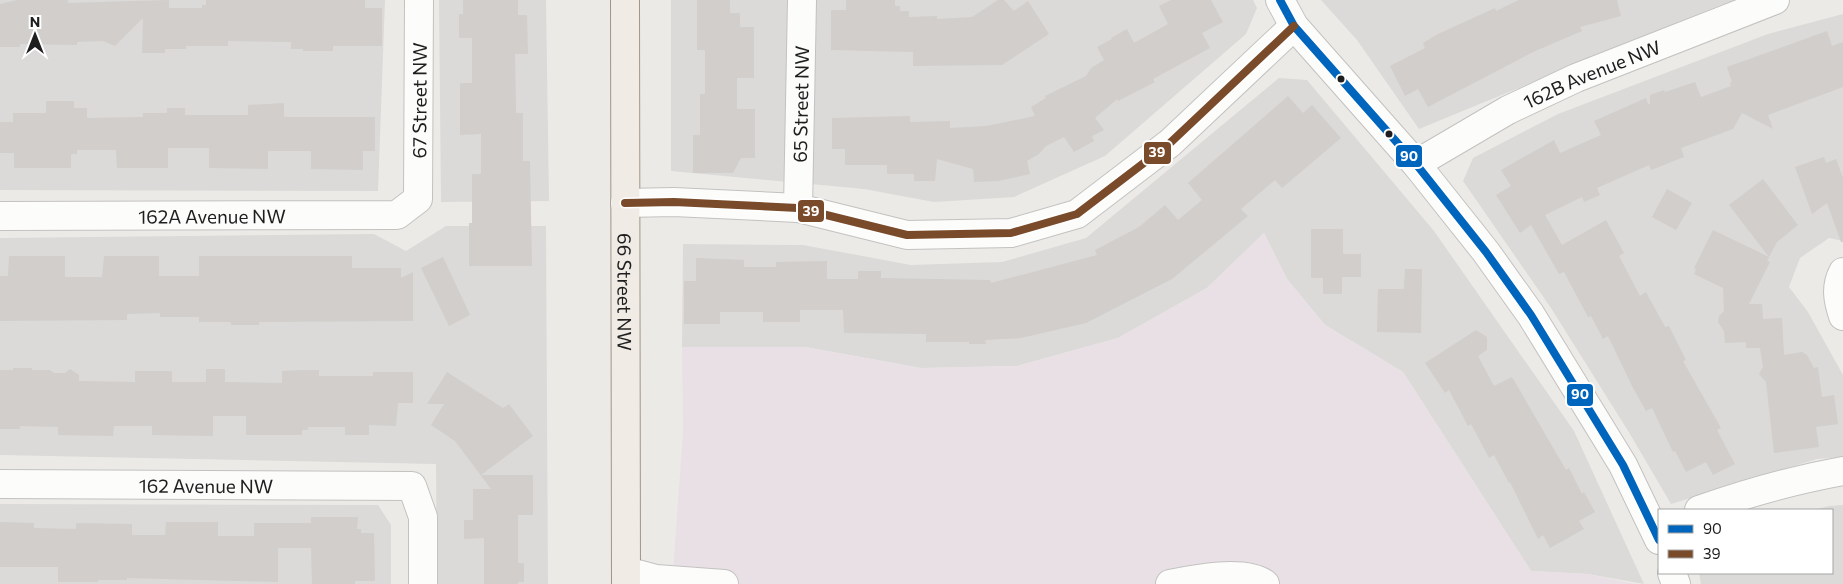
<svg xmlns="http://www.w3.org/2000/svg" width="1843" height="584" viewBox="0 0 1843 584" font-family="Commissioner,sans-serif">
	<rect width="100%" height="100%" fill="#eceae7"/>
	<!-- residential -->
	<path fill="#dbdad8" d="M0 0H385L378 191 0 190Z
		M439 0H546L549 201 441 202Z
		M671 0H1253L1257 8 1246 34 1105 156 1014 197 934 202 864 189 671 171Z
		M1321 0H1738L1720 5 1419 129 1357 40Z
		M1843 14V241L1829 238 1800 258 1789 287 1808 312 1843 375V457L1817 459 1671 504 1630 434 1551 308 1463 181 1473 158 1558 114 1768 34Z
		M1279 78 1307 80 1434 231 1574 431 1644 584 1588 574 1531 571 1403 372 1325 325 1287 279 1264 233 1207 288 1118 338 1017 366 921 368 805 347H682L683 244 803 245 911 265 1002 262 1086 238Z
		M446 226H546L548 584H437L436 464 0 455V238L374 234 406 251Z
		M0 504 378 505 391 525V584H0Z
		M1843 505V584H1701L1699 573H1832V510H1813L1829 506Z"/>
	<!-- industrial -->
	<path fill="#e9e0e6" d="M1264 233 1287 279 1325 325 1403 372 1531 571 1588 574 1635 584H672L683 432 682 347H805L921 368 1017 366 1118 338 1207 288Z"/>
	<!-- building -->
	<path fill="#d1cecc" d="M17 0H68V3L169 0V8H202V5H206V0H365V8H382V46H333V51H303V49H291V42L228 41V46H186V49H165V53H142L143 18 115 46 103 41 77 42V45L20 44V47H0V4Z
		M463 0H518V15H527L528 54H515L516 113H523V161H530L532 266H469V223H472V174H481V134L460 135V83H472V38H459V14H463Z
		M697 0H730V13H740V27H754V78H737V109H755V158H741L733 173H693V135H700V94H705V50H697Z
		M846 0H895V6H900V11H909V17L937 16V19L972 17 998 0H1004L1014 11 1028 1 1049 34 1002 65 913 66V52L831 50V10H846Z
		M1171 0H1211L1223 22 1202 33 1210 48 1153 79 1155 82 1118 101 1117 99 1109 106 1095 118 1104 130 1092 136 1094 141 1074 152 1064 137 1046 146 1039 154 1027 161 1030 174 998 181 974 182 973 169 937 159 935 181H914V174H887V165H845V149H832V118L910 116V122L950 121V128L986 126 1035 116 1031 107 1046 98 1045 96 1086 76 1091 68 1104 60 1097 47 1112 39 1111 38 1127 29 1134 43 1168 24 1159 6Z
		M1519 0H1617L1621 16 1580 27 1582 31 1533 52 1428 107 1418 89 1405 96 1390 66 1425 48 1423 43 1438 34 1495 8 1496 11Z
		M1827 31 1832 46 1843 42V87L1768 115 1773 129 1742 113 1733 129 1681 148 1684 157 1651 170 1649 165 1597 188 1600 195 1584 202 1582 197 1545 215 1562 245 1606 220 1624 253 1619 256 1640 296 1646 292 1665 327 1669 326 1686 360 1683 361 1721 428 1717 430 1735 464 1713 475 1706 462 1686 472 1675 451 1673 452 1652 408 1646 411 1632 386 1608 336 1603 339 1591 316 1588 317 1564 272 1559 274 1531 225 1520 233 1496 195 1511 186 1501 170 1554 140 1560 153 1601 135 1594 121 1646 98 1648 104H1650V95L1664 90 1665 92 1695 82 1701 97 1731 86 1730 83 1732 82 1727 67Z
		M1288 96 1303 113 1312 105 1341 138 1282 188 1275 180 1241 209 1248 216 1172 279 1086 323 1021 338 985 340 986 344H969V342H926V334L844 333 843 310H800V322H763V312H720V324H684V281H696V258L744 260V267H776V262L827 261V279H858V271H881V278L990 280 991 283 1097 255 1095 250 1139 227 1165 205 1178 220 1202 200 1188 183Z
		M46 101H74V108H87V118L143 117V113H167V108H185V115H248V105L284 103V117H375V151H363V170L311 169V151H268V169L209 168V148H168V168H117L116 150H77V154H71V168H14V153H0V122H13V113H46Z
		M1824 157 1826 163 1836 159 1843 178V242H1841L1827 203 1812 214 1795 167Z
		M1763 179 1798 225 1777 242 1769 257 1729 205Z
		M1667 189 1692 203 1676 230 1652 217Z
		M1311 229H1343V254H1361V277H1342V294H1323V278H1311Z
		M1713 230 1769 257 1767 261 1770 262 1749 304H1762L1763 319 1782 318 1784 355 1802 352 1807 355 1814 368 1818 367 1822 397 1834 395 1838 424 1816 427 1819 447 1774 453 1766 382 1759 374 1763 367 1760 348H1746V342L1725 343 1724 331 1718 322 1719 316 1724 311 1723 288 1694 274 1696 269 1694 268Z
		M9 256H65V277H102L104 256H159V276H199V256H352V268H401V278L413 272V321L259 322V325H231V322H199V317H160V313L127 314V320L0 321V276H8Z
		M443 257 470 315 449 326 421 268Z
		M1405 269H1422L1421 333 1377 332 1378 289H1404Z
		M1476 330 1487 337V350L1478 356 1494 386 1512 377 1566 470 1569 468 1582 494 1584 492 1595 512 1579 521 1584 529 1550 548 1543 535 1538 539 1510 482 1509 483 1494 455 1489 458 1471 424 1468 426 1449 390 1445 393 1425 363Z
		M13 368H32V370H50L54 373H65L70 369 79 375V381L135 382V371H172V382H206V369H225V382L282 383V371L301 370H319V376H373V372H413V403H398L396 426 369 425V435H345V427H308V430H302V435H246V416H213V436L152 435V426H114L113 436 58 435V427L20 426V429H0V370H13Z
		M447 372 503 408 509 404 533 436 481 475H533V515H518V563H524V582H518V584H484V538L464 539V520H473V489H491L455 441 431 425 444 404H427Z
		M311 517H358L357 529H361V533H374L375 581H355V584H312L311 548H278V582L127 578V580H98V582H58V567H0V522L34 523V528L76 529V523L132 524V535H165L166 522H218V536H254V523H311Z"/>
	<g fill="none" stroke-linecap="round" stroke-linejoin="round">
		<!-- minor casing -->
		<g stroke="#c3c2c1" stroke-width="30">
			<g id="minor">
				<path d="M1280 0 1294 26 1416 164 1486 252 1531 315 1623 465 1659 540"/>
				<path id="s1" d="M1416 164 1508 110 1576 78 1775 0"/>
				<path d="M625 203 674 202 798 208 907 235 1011 233 1077 214 1170 143 1294 26"/>
				<path id="s2" d="M798 208 802 0"/>
				<path id="s3" d="M0 216 397 215 418 199 419 0"/>
				<path d="M1843 272C1835 287 1838 301 1843 316"/>
				<path id="s4" d="M0 484 412 486 423 517V584"/>
				<path d="M1699 510C1747 493 1793 480 1843 471"/>
				<path d="M626 571 656 579 724 584"/>
				<path d="M1672 573 1676 584"/>
				<path d="M1170 584C1194 579 1245 569 1265 584"/>
			</g>
		</g>
		<!-- major casing -->
		<g stroke="#a19686" stroke-width="30">
			<g id="major">
				<path id="s5" d="M625 0 626 584"/>
			</g>
		</g>
		<!-- minor -->
		<use href="#minor" stroke="#fcfcfb" stroke-width="28"/>
		<!-- major -->
		<use href="#major" stroke="#f0ebe5" stroke-width="28"/>
		<!-- bus-1 casing -->
		<g stroke="#fff" stroke-width="11">
			<path id="bus-1" d="M1280 0 1294 26 1416 164 1486 252 1531 315 1623 465 1659 540"/>
		</g>
		<!-- bus-2 casing -->
		<g stroke="#fff" stroke-width="11">
			<path id="bus-2" d="M625 203 674 202 798 208 907 235 1011 233 1077 214 1170 143 1294 26"/>
		</g>
		<!-- bus-1 -->
		<use href="#bus-1" stroke="#0065bd" stroke-width="8"/>
		<!-- bus-2 -->
		<use href="#bus-2" stroke="#7a4b2a" stroke-width="8"/>
	</g>
	<!-- markers -->
	<g fill="#1e1e1e" stroke="#fff" stroke-width="2">
		<circle cx="1341" cy="79" r="4.5"/>
		<circle cx="1389" cy="134" r="4.5"/>
	</g>
	<g text-anchor="middle" dominant-baseline="central" stroke-width="4" stroke-linejoin="round" paint-order="stroke">
		<!-- street labels -->
		<g font-size="19" fill="#1e1e1e" stroke="#fff">
			<text stroke="none"><textPath href="#s1" startOffset="198">162B Avenue NW</textPath></text>
			<text stroke="none"><textPath href="#s3" startOffset="522">67 Street NW</textPath></text>
			<text stroke="none"><textPath href="#s2" startOffset="104">65 Street NW</textPath></text>
			<text stroke="none"><textPath href="#s3" startOffset="212">162A Avenue NW</textPath></text>
			<text stroke="none"><textPath href="#s5" startOffset="292">66 Street NW</textPath></text>
			<text stroke="none"><textPath href="#s4" startOffset="206">162 Avenue NW</textPath></text>
		</g>
	</g>
	<g stroke="#fff" stroke-width="2">
		<rect x="1143" y="141" width="29" height="24" rx="5" fill="#7a4b2a"/>
		<rect x="1395" y="144" width="28" height="24" rx="5" fill="#0065bd"/>
		<rect x="797" y="199" width="28" height="24" rx="5" fill="#7a4b2a"/>
		<rect x="1566" y="383" width="28" height="24" rx="5" fill="#0065bd"/>
	</g>
	<g font-size="14" text-anchor="middle" font-weight="bold" fill="#fff">
		<text x="1157" y="157">39</text>
		<text x="1409" y="161">90</text>
		<text x="811" y="216">39</text>
		<text x="1580" y="399">90</text>
	</g>
	<!-- legend -->
	<rect x="1658" y="509" width="175" height="65" fill="#ffffff" stroke="#a5a5a5"/>
	<rect x="1668" y="525" width="25" height="8" fill="#0065bd" stroke="#a5a5a5"/>
	<text x="1703" y="534" font-size="15" fill="#1e1e1e">90</text>
	<rect x="1668" y="550" width="25" height="8" fill="#7a4b2a" stroke="#a5a5a5"/>
	<text x="1703" y="559" font-size="15" fill="#1e1e1e">39</text>
	<!-- north arrow -->
	<g transform="translate(35 35)" stroke="#ffffff" stroke-width="4" paint-order="stroke">
	<path d="M0-4L9 19L0 12L-9 19Z" fill="#1e1e1e"/>
	<text y="-8" font-size="14" font-weight="bold" text-anchor="middle" fill="#1e1e1e">N</text>
	</g>
</svg>
